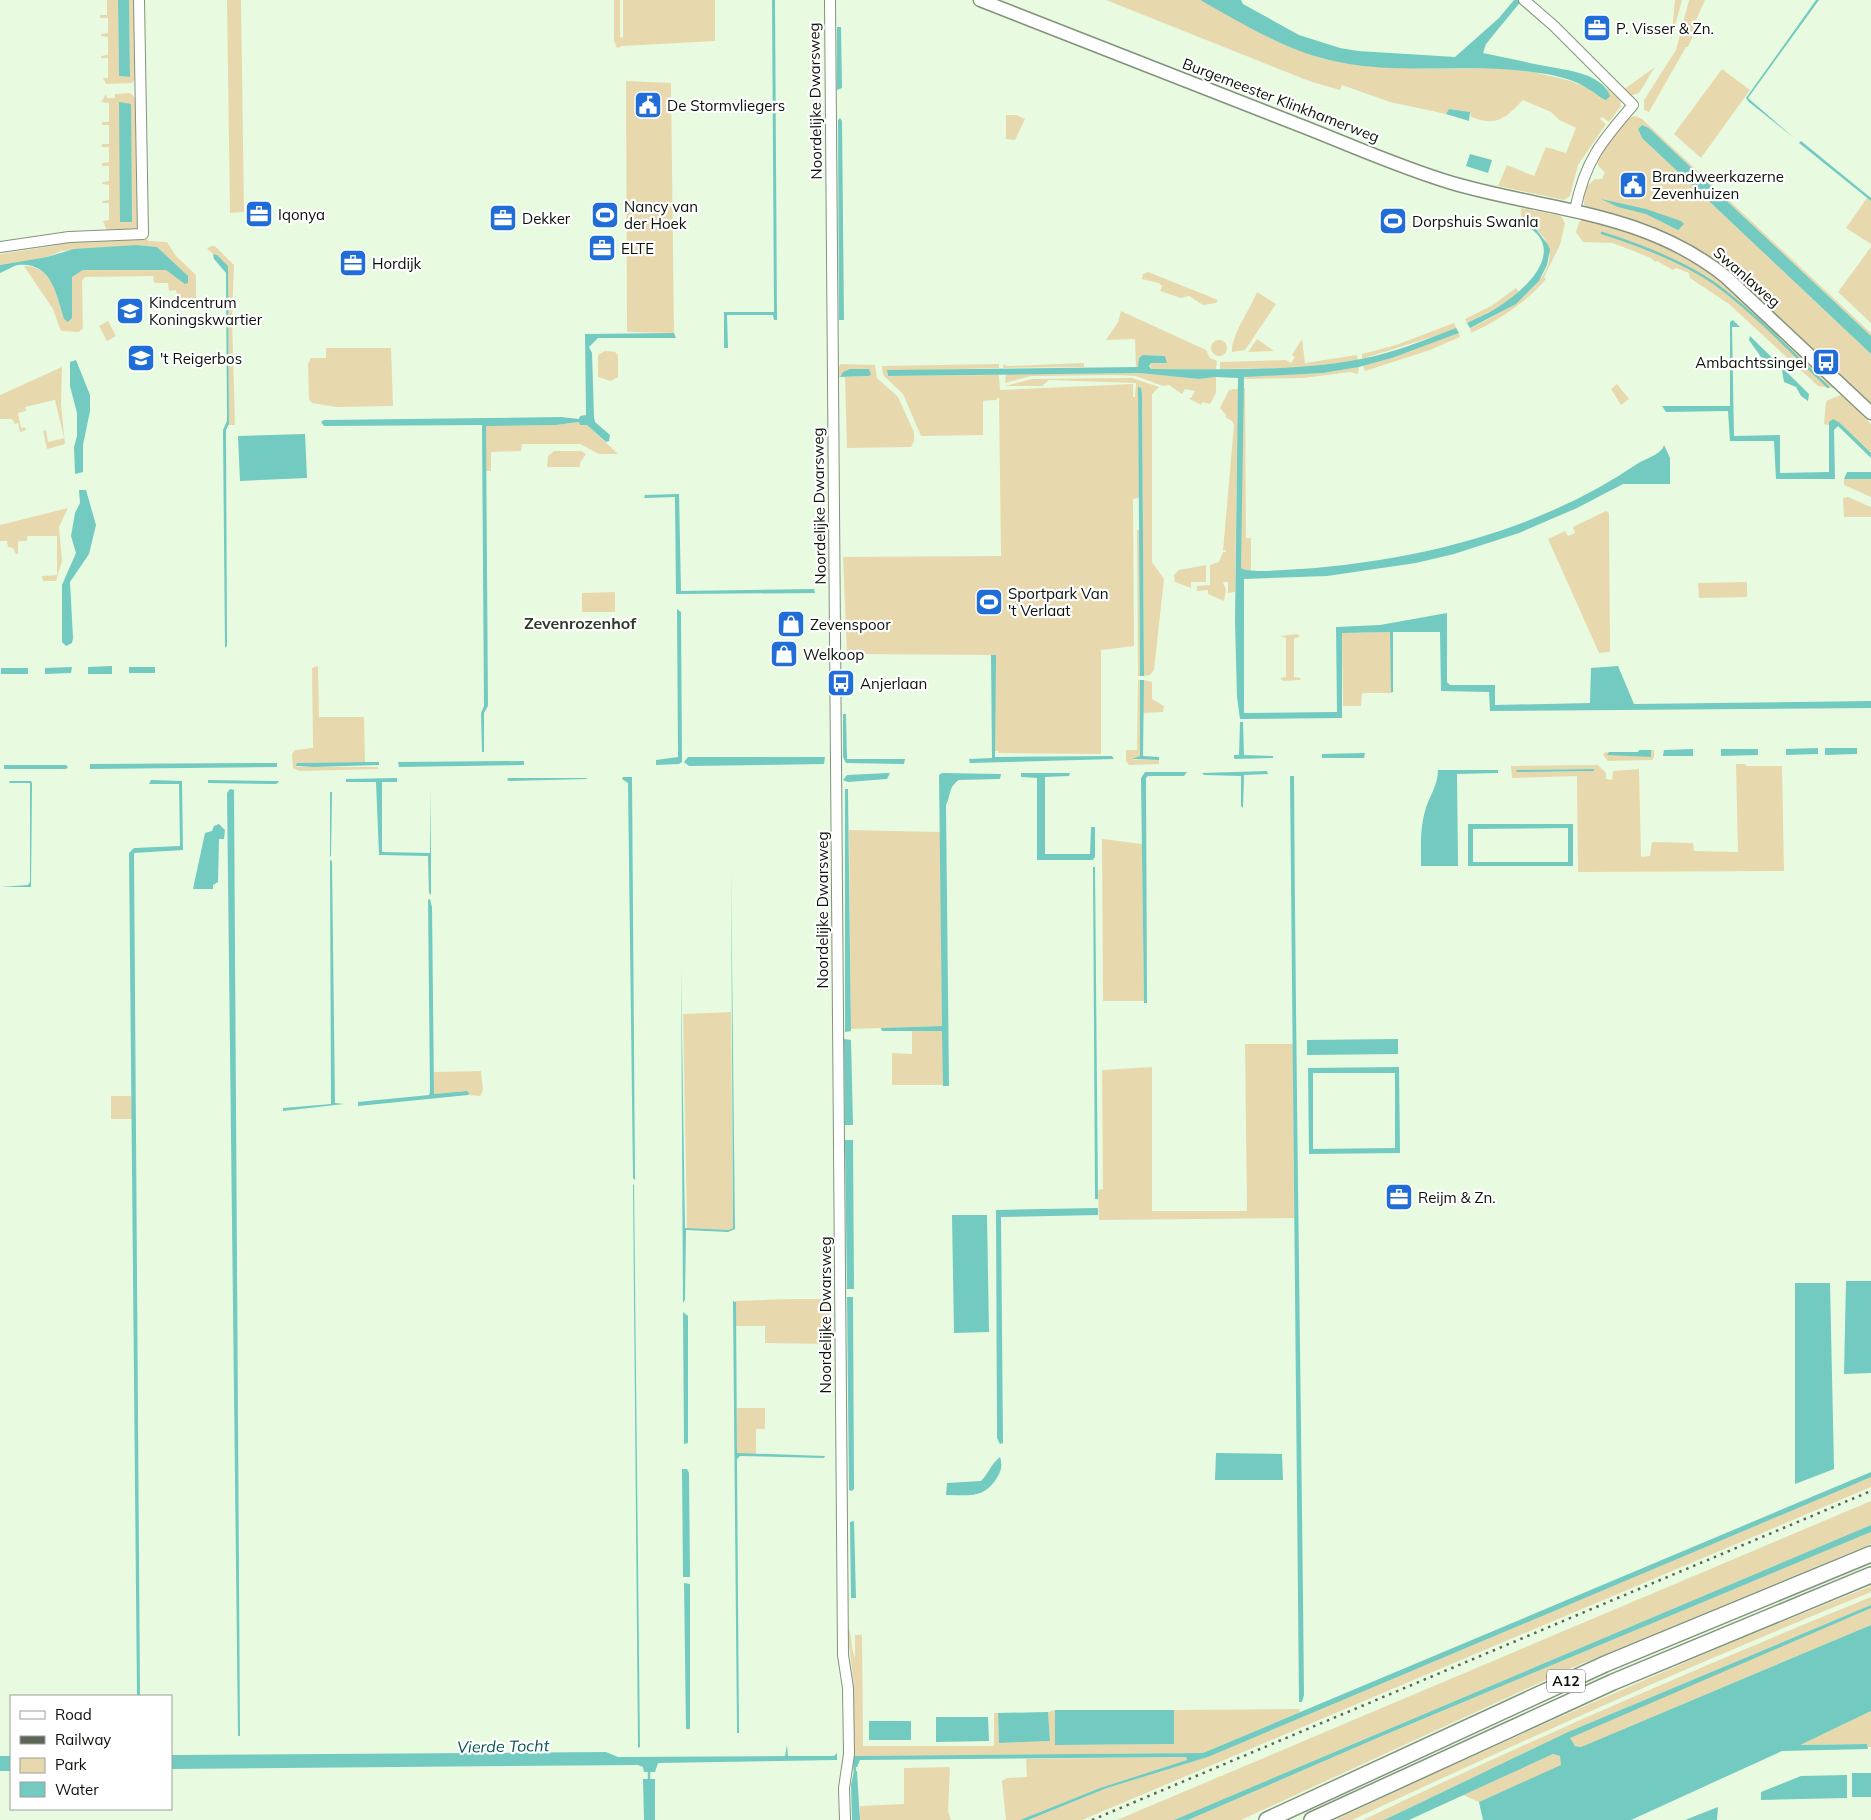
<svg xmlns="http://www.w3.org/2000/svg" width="1871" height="1820" viewBox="0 0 1871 1820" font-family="Mulish,sans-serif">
	<rect width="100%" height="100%" fill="#e8fbe1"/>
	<!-- green -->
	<path fill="#e8d8ae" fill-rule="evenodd" d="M107 0H118L119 76 130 77 129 0H134L135 79 132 83 106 84 103 78H108V58H101V56L108 55V37L101 36V34L108 33V18H100V15H107Z
		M227 0H241L244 212 230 213Z
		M614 0H620V37L623 38V0H715V41L622 46 617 48 614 41Z
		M1106 0H1200L1273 39 1323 59 1384 67 1443 69 1495 68 1533 72 1571 81 1590 89 1600 98 1607 89 1605 86 1620 100 1621 106 1609 122 1602 117 1600 119 1606 124 1578 165 1570 196 1564 200 1498 186 1507 165 1534 176 1546 147 1566 153 1576 128 1559 120 1551 112 1523 100C1505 118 1498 127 1471 117L1470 112 1449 109 1446 114 1390 102 1342 85 1340 90 1309 81Z
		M1675 0H1682L1671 41Z
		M1689 0H1705L1693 27 1696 29 1688 47H1686L1649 112 1644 110V100L1676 50Z
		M1655 67 1639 93 1629 96 1623 90Z
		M1722 69 1750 90 1701 158 1674 134Z
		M626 81 671 83 674 333 627 332Z
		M130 93 136 98 139 229 107 231 103 221 109 220V203H102L103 201 109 200V185L102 184 103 182 109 181V166H102V163L109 162V147H102V144H109V125H102V122H109V103L101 102 106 94 107 98H115V94Z
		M1006 115H1016L1025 119 1015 140 1006 139Z
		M1635 116 1642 119 1871 333V336L1649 128 1642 125 1638 129 1642 138 1871 354V403L1755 297 1754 292 1736 275H1731L1584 205 1585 188 1595 179H1602L1605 172 1599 167 1597 161C1604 148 1621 119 1635 116Z
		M1867 198 1871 201V244L1846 228Z
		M1521 208 1561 216 1565 223 1560 245 1544 277 1546 279C1524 304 1501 319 1471 333L1470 328C1500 315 1579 272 1538 231 1534 227 1526 224 1521 221Z
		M1586 218 1664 244 1710 271 1834 386 1833 388 1818 386 1729 304 1690 278 1689 273 1676 268 1673 270 1657 261 1655 262 1651 258 1613 243 1583 242 1576 232 1579 222Z
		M147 238 148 241 167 242 176 256 196 275V298H178L176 290 169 291 168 283H154L153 276 85 277 82 281 83 329 78 332 62 331 60 329 53 309 24 266C54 266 56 296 64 319L72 277 83 270H167L165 256 157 247 136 245 61 251 47 257 0 265V254L52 246 53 243Z
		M211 246H215L234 265 232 317 235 425H229L228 266 207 249Z
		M1871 247V323L1838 292Z
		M1148 272 1218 300 1216 303 1203 305 1189 296 1181 298 1160 291 1162 286 1159 283 1142 279 1143 274Z
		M1516 288 1519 292 1502 305 1467 323 1465 319 1493 305Z
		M1257 292 1276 304 1245 350 1232 352C1231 335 1250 310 1257 292Z
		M1121 311 1206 350 1210 358 1217 361 1216 369H1151L1150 364 1151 363H1167L1165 356 1143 355 1139 367H1136L1135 339 1106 340 1118 322Z
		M108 321 116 336 107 341 99 326Z
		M1454 323 1457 329 1362 359V354L1396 345Z
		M1459 333 1460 337 1430 350 1365 371 1363 366 1392 358Z
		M1257 339 1274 351 1248 352Z
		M1302 339 1305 363 1357 355 1358 360 1300 368 1220 369V362L1286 360 1291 363 1295 357 1292 355Z
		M1211 348a8 8 0 1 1 16 0a8 8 0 1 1-16 0Z
		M326 348H391L393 406 337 407 312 403 309 399 308 364 311 358H326Z
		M605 351 615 352 618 355V377L611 381 598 377V355Z
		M1084 363V367L1003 368V364L1007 366Z
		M841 364 875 365 877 378 898 397 914 432V441L911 447 847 448 845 377 869 376 871 372 841 374 840 377H836V370Z
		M999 364V368L887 371 888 376 999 375 1000 390 1133 384V397H1135L1136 383 1049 380 1042 386H1005L1032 379 1132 378 1159 387 1152 394V562L1164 579 1154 670 1150 675 1144 676 1142 394 1138 387 1139 498 1133 499 1134 646 1101 650V754L998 753V751H994V655L847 654 843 557 1001 556 999 397 996 400 983 401V435L921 436 903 394 883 375 882 366Z
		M62 367 61 405 65 444 47 449 43 431 46 430 48 442 64 438 55 400 25 407 26 411 18 413 21 428 25 427 26 430 20 432 18 423 15 424 12 419H0V395Z
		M1359 367 1358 374 1350 372 1303 378 1242 379 1249 376 1323 373Z
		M1139 373 1199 379 1216 377V393L1210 404 1202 402 1201 405 1188 398H1191L1195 391 1185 389 1182 394 1186 397 1169 385 1163 386 1136 376 1114 375 1031 376 1005 383 1006 374Z
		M1617 384 1629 399 1621 405 1611 389Z
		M1242 388H1245L1246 538H1251V570H1243L1240 566Z
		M1233 389H1238L1235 592 1228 593V582H1223L1226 590 1224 601 1208 594V590L1197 591V586L1210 585V565L1219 562 1223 552H1226V550L1223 551 1234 425 1232 421 1225 417 1226 415 1220 408 1229 390Z
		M1841 395 1871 424V453L1840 423 1829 422V425L1824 424 1826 401Z
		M580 422V425H587L618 454H599L580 444H522L521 451 491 452V471H485L486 426 556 425Z
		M554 451H581L586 454 580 463V467H547L548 456Z
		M1844 479H1871V497L1844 485Z
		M1848 497 1871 507V517H1844L1843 498Z
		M68 508 59 527 62 561 56 581H43L42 576 57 575V536H27V541H18V554H16L13 548 8 547 7 541H0V525Z
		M1606 511 1609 513 1610 652 1599 653 1548 539 1565 531 1568 536 1575 533 1573 527Z
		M1137 530H1139L1140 676H1138Z
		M1206 565V582H1191V588L1175 582 1174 575 1179 570Z
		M1747 582V597L1699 598 1698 583Z
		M615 592V612H582V593Z
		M1390 632 1392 693H1362L1361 706H1343L1342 633Z
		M1298 634 1300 637 1294 638V677L1301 678 1300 680 1283 681 1280 678 1286 677V638L1280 636Z
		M318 666 319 717H364L365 762 297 763V767H378V769L299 771 293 768 292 754 295 750 313 748 312 668Z
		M1138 680H1140V756L1133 760H1159V764L1129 765 1126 761V750H1137Z
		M1144 680 1152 682V699L1164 706 1163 712 1143 713Z
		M1651 750H1654V757L1652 760 1608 761 1603 755 1605 752 1651 757Z
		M1736 764H1745L1747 766H1782L1784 871 1578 872 1577 776 1512 778 1511 766 1598 765 1606 773V779L1612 780 1613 771 1639 769 1641 857 1650 856 1652 842 1693 843 1694 851 1738 852ZM1594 769V771L1517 772V770Z
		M849 830 941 832 942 1026 851 1029Z
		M1102 839 1142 844 1144 1001H1103Z
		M731 1012 733 1228 729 1230 687 1229 683 1014Z
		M912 1031H943V1085H892V1053L912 1054Z
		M1245 1044H1293L1294 1218 1099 1220 1098 1190 1103 1189 1102 1070 1152 1067V1211H1247Z
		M481 1071 483 1090 480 1096 468 1095 467 1091 434 1094V1072Z
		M111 1096H131L132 1119H111Z
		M791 1299H830V1344L765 1343V1326H736V1301Z
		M737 1408H765V1429H756V1454H737Z
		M1871 1477V1487L1082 1820H1028L1107 1788 1208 1757Z
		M1871 1501V1525L1174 1820H1117Z
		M1871 1532V1544L1574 1667 1241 1820H1188L1382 1736Z
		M1871 1586V1592C1696 1663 1523 1740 1352 1820H1335C1512 1737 1690 1658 1871 1586Z
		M1871 1597V1605L1568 1732 1384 1820H1363C1530 1740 1699 1667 1871 1597Z
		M1871 1608V1625L1581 1747C1575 1746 1571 1744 1570 1737L1576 1734Z
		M847 1626C853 1634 850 1647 855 1658V1635H862L863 1746H994V1713H998L999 1743 1050 1741 1048 1712 1055 1710V1745L1174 1744V1710L1299 1709 1300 1712 1203 1753 854 1756V1688Z
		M1871 1711V1747H1868L1867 1744 1798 1745Z
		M1553 1754 1560 1756 1562 1765 1556 1768 1479 1802 1463 1795Z
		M1186 1757 1187 1760 1100 1788 1020 1820H1006L1002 1781 1007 1778 1027 1777 1026 1759Z
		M950 1767 948 1811 951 1820H860V1806L904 1804V1768Z"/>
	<!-- water -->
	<path fill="#72cac0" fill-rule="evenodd" d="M118 0H129L130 77 119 76Z
		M772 0H775L777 320H774L773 315H727L728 348H724V312H774Z
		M1200 0H1241L1243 4 1299 35 1340 48 1358 51 1455 57 1499 18 1514 0H1522L1486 44 1483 53C1504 57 1524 62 1545 66 1566 70 1602 73 1610 96L1606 100C1599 98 1596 93 1590 90 1575 79 1551 74 1532 72 1468 63 1403 75 1339 62 1290 53 1243 24 1200 0Z
		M1816 0H1819L1748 98 1794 138 1749 102 1746 98Z
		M837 27H841L842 88 837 90Z
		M119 102 131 104 132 222H120Z
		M1449 109 1470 112 1469 121 1446 114Z
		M840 118 842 121 844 320H839L838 120Z
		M1642 125 1649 128 1871 336V354L1642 138 1638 129Z
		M1801 141 1871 198V201L1799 143Z
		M1470 154 1492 160 1488 173 1466 166Z
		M1601 199 1646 209 1681 221 1684 224 1678 230 1646 214 1618 207Z
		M1518 217 1521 221 1533 225 1548 245 1550 250 1547 265 1539 281 1516 304 1470 328 1467 323C1481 316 1496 310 1508 300 1538 279 1566 241 1518 222Z
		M136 245 157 247 188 276V283L185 284 166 270H83L72 277V318L68 322 64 319C56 294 52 262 18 265 12 266 6 271 0 273V265L47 257 74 249Z
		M213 254 217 255 228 266 229 424 226 430 227 646 225 648 223 430 227 421 226 273 214 259Z
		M1733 320 1740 327H1732L1734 436 1780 435V473L1829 472V422L1833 419 1840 423 1871 453V458L1838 426 1834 430 1835 479H1776L1774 441H1730L1728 411 1666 412 1662 406H1730V322Z
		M1456 328 1459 333 1392 358 1359 367 1323 373 1244 377 1241 568C1251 574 1288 569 1301 569 1419 560 1538 531 1637 464 1646 458 1661 455 1664 445L1670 458V484H1623L1577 508 1519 533 1454 554 1416 563 1327 576 1244 579V713L1337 712 1336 627 1380 625 1447 613V682L1450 685H1495V705L1590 703 1591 668 1618 666 1634 704 1871 701V708L1490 711 1489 692 1441 691 1440 632H1393V692H1391L1390 632 1342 633V718L1240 719 1237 697 1235 622 1238 378 1216 377 1199 379 1139 373 888 376 887 370 1138 367 1139 358 1143 355 1165 356 1167 363H1151L1149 366 1151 369C1221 369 1292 372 1361 359 1393 353 1425 340 1456 328Z
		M674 333 676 338H598L589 347 592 353 594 417 595 422 610 435 609 441 606 442 587 425H580L579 422 556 425 486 426 488 706 484 713V752H482L481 713 484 706 482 425 324 426 321 422 324 420 561 417 579 419 580 416 586 415 585 334Z
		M1750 336 1809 394 1808 401 1801 396 1796 387 1784 382 1782 370 1774 363 1761 357 1749 340Z
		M76 360 90 395V411L83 445V472L75 474 74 447 77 436V413L70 386V362Z
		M850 369H869L871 374 869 376 840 377 843 372Z
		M1138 387 1141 388 1142 394 1144 676H1140Z
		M305 434 307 478 240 481 238 436Z
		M1847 472H1871V479H1844Z
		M79 490H86L96 525 89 554 70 582 73 638 72 643 66 646 62 642V585L76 553 71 536 75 513 80 503Z
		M679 494 681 591 814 589 815 593 676 594 675 497 644 498 645 495Z
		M677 609 681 612 682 762 679 764 656 765V760L678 757Z
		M991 655H996L995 757 1112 756 1114 759 970 763 969 759 992 758Z
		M112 666V674H88V667Z
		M72 667 71 673 45 674V668Z
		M129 667H155V673H129Z
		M1 668H28V674H1Z
		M1140 680H1144L1143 756 1159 757V760L1132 759 1140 756Z
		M843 714H846L847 759H905L904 764 846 763 843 757Z
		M1240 722H1243L1244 755 1273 756V758L1234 759V755H1239Z
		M1818 748V754L1786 755V749Z
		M1825 748H1857V754L1825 755Z
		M1693 749V756H1663L1664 750Z
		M1721 749H1758V755L1721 756Z
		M1639 750H1651V757L1607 755 1609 752H1638Z
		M1365 753 1364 758H1322V754Z
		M688 757H825L824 764 689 766 684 762Z
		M524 761V765L399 767 398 762Z
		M365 762H379V765L314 767 296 766 297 763Z
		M277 763V767L90 769V764Z
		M4 765H66L68 767 66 769H4Z
		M1594 769V771L1517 772 1516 770Z
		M1438 770H1498V773L1457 774 1458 866H1421C1421 847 1420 829 1425 811 1429 796 1438 786 1438 770Z
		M1267 771 1268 774 1244 775 1243 808 1241 806V776L1204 775 1202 773Z
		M1145 772H1187L1184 776H1148L1146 778 1147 1003H1144L1141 778Z
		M888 773H890L887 779 848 782 843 780 847 775Z
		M942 773 1001 774 1000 779 959 780C948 787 951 796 946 805L949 1086H943L942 1031H882L881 1028 942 1026 939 775Z
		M1021 773H1070L1069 776 1045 777V854H1090L1091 827H1095V857L1093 860H1037V778L1021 777Z
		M1290 776H1294C1296 1082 1301 1389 1304 1695L1302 1702H1299Z
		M623 777H632L635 1180 633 1178 628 783 622 779Z
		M397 778V782H382V852L430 853 431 789V895L429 893 428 856 379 855 376 782H346V779Z
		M508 778H586L587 779 509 781 507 780Z
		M151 780 182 781 183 850 134 853 140 1696H137L129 853 134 848 180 846 179 784H149Z
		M208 780 278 781 279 782 276 784 208 783Z
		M10 781H31L32 783 31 887H0L28 885 30 882V783H9Z
		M230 789 234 790 240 1736H238L227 793Z
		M845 789H848V793L851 1031 845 1032Z
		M330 792H332L331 857 330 856Z
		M219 824 225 830 224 839H219L218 882 213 885V889H193L205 833 212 831 214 826Z
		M1468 824H1573V866H1468ZM1568 828V862H1473V829Z
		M330 860 332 861 335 1103 344 1104 283 1111V1108L331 1104Z
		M731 865 735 1229 728 1232 686 1230 685 1300 683 1303 681 968 685 1228 729 1230 733 1228Z
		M1093 867H1095L1098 1199H1095Z
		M430 899 432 907 434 1094 467 1091 469 1093 468 1095 358 1106V1102L429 1095 430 1092 428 900Z
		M844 1039 851 1040 853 1125H845Z
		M1398 1039V1054L1307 1055V1040Z
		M1399 1067 1400 1153 1309 1154 1308 1068ZM1395 1073V1148L1313 1149V1073Z
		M845 1140H853L854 1289H847Z
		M634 1184 640 1747 638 1748 633 1185Z
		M1098 1208V1215L1001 1217 1003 1443 1000 1444 997 1438 996 1210Z
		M952 1215H987L989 1332 954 1333Z
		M1846 1281H1871V1373L1844 1374Z
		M1795 1283H1830L1834 1469 1795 1484Z
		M847 1297H853L854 1489 852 1491 849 1490Z
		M733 1301 736 1302 737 1453 825 1456 824 1458 740 1456 737 1459 739 1733H737Z
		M683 1312 688 1316V1443L684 1444Z
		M1216 1453 1282 1454 1283 1480H1215Z
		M1000 1457C1002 1464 1002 1469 998 1476 985 1499 970 1495 946 1495L947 1483 981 1481C989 1473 991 1464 1000 1457Z
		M682 1469H687L689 1473 690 1577H683Z
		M1871 1472V1477L1843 1489 1208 1757 1107 1788 1028 1820H1020L1100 1788 1187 1760 1186 1757 860 1760 857 1767H854V1756L1203 1753Z
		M854 1521 856 1598H851L850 1522Z
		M1871 1525V1532L1382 1736 1188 1820H1174Z
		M684 1583 690 1584V1729H686Z
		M1871 1605V1608L1570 1738 1575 1746 1581 1747 1871 1625V1711L1800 1745 1867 1744 1868 1749 1782 1751 1631 1820H1483L1479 1802 1561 1765 1560 1756 1553 1754 1409 1820H1384L1568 1732Z
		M1055 1710H1174V1744L1055 1745Z
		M1048 1712 1050 1741 999 1743 998 1713Z
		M936 1717H988L989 1741 936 1742Z
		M869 1721H911V1740H869Z
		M787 1745 788 1756H834L837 1753V1760L658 1763 655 1772H644L643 1767 638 1765 171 1769V1755L606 1752 618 1757 785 1756Z
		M0 1756H11V1771H0Z
		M854 1771H857L860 1820H852L851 1785Z
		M1852 1773H1871V1797H1852Z
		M1847 1775V1798L1761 1800V1792L1801 1776Z
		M643 1779H655V1820H644Z
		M1718 1807 1717 1820H1685Z"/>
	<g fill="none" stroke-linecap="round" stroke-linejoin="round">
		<!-- stream -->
		<path stroke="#72cac0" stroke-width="2.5" d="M1602 233C1640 245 1680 260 1714 283 1755 313 1791 352 1828 387
			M854 1758 855 1774
			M649 1769V1781"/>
		<!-- minor casing -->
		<g stroke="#82947d" stroke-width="12">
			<path id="minor" d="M830 0 843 1655 848 1688 849 1754 844 1788 845 1820
				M1524 0 1554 26 1633 105C1601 142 1585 161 1575 210
				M0 247 69 237 143 234 139 0"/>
		</g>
		<!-- major casing -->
		<g stroke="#82947d" stroke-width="15">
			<path id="major" d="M980 0C1085 42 1190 82 1294 123 1346 143 1398 167 1452 183 1548 211 1644 211 1726 277L1871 413"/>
		</g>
		<!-- highway casing -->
		<g stroke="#82947d" stroke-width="18">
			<path id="highway" d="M1267 1820 1605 1664 1871 1554
				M1312 1820 1613 1682 1871 1575"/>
		</g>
		<!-- minor -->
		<use href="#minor" stroke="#fff" stroke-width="10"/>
		<!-- major -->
		<use href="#major" stroke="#fff" stroke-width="12"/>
		<!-- highway -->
		<use href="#highway" stroke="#fff" stroke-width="15"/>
		<!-- rail -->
		<path stroke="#5b6657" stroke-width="2.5" stroke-dasharray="2.5 5" stroke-linecap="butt" d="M1092 1820 1871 1491"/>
	</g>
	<!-- icons -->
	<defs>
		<g id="office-square" transform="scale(1.4375)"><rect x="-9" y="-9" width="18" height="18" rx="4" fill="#206dd8" stroke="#fff"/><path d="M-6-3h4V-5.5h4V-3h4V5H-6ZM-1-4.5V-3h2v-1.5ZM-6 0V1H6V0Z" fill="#fff"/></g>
		<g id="civic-square" transform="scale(1.4375)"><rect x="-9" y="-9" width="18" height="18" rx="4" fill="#206dd8" stroke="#fff"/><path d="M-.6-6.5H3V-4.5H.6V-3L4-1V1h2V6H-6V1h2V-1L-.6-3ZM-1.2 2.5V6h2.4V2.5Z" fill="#fff"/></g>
		<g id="stadium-square" transform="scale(1.4375)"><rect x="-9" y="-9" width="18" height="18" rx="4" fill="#206dd8" stroke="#fff"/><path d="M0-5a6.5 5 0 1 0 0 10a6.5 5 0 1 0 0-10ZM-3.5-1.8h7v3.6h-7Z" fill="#fff"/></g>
		<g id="school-square" transform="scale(1.4375)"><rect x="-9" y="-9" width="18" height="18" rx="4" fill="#206dd8" stroke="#fff"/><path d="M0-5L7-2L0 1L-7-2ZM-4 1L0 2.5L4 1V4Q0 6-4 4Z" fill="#fff"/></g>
		<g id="bus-square" transform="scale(1.4375)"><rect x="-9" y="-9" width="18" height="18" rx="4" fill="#206dd8" stroke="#fff"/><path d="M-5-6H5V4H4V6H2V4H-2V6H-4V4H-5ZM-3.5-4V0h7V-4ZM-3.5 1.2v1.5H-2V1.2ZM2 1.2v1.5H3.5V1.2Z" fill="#fff"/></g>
		<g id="shop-square" transform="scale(1.4375)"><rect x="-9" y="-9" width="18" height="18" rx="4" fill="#206dd8" stroke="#fff"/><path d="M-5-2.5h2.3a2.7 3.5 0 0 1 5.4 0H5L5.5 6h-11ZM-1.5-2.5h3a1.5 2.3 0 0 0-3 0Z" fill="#fff"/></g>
	</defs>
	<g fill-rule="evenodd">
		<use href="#office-square" x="1597" y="28"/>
		<use href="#civic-square" x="648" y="105"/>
		<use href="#civic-square" x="1633" y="185"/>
		<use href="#office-square" x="259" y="214"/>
		<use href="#stadium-square" x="605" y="215"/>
		<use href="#office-square" x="503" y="218"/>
		<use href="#stadium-square" x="1393" y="221"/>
		<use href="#office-square" x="602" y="248"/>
		<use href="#office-square" x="353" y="263"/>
		<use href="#school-square" x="130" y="311"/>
		<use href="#school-square" x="141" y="358"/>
		<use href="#bus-square" x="1826" y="362"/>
		<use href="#stadium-square" x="989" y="602"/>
		<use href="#shop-square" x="791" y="624"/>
		<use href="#shop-square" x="784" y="654"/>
		<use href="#bus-square" x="841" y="683"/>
		<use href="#office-square" x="1399" y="1197"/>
	</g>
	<g text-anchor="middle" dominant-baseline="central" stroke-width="4.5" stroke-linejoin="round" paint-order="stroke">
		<!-- shield labels -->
		<rect fill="#fff" stroke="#545852" stroke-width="1" x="1547" y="1669.5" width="38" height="23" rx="4"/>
		<g font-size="14" font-weight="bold" fill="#0a1108">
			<text x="1566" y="1681">A12</text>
		</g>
		<!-- poi labels -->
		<g font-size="15" fill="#0a1108" stroke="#fff" text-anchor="start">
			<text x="1616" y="28">P. Visser &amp; Zn.</text>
			<text x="667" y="105">De Stormvliegers</text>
			<text x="1652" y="176">Brandweerkazerne<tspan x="1652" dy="17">Zevenhuizen</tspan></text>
			<text x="624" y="206">Nancy van<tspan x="624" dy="17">der Hoek</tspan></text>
			<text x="278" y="214">Iqonya</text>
			<text x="522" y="218">Dekker</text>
			<text x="1412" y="221">Dorpshuis Swanla</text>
			<text x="621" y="248">ELTE</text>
			<text x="372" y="263">Hordijk</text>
			<text x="149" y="302">Kindcentrum<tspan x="149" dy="17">Koningskwartier</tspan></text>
			<text x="160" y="358">'t Reigerbos</text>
			<text x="1807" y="362" text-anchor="end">Ambachtssingel</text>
			<text x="1008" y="593">Sportpark Van<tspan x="1008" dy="17">'t Verlaat</tspan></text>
			<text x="810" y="624">Zevenspoor</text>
			<text x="803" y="654">Welkoop</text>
			<text x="860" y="683">Anjerlaan</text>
			<text x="1418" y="1197">Reijm &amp; Zn.</text>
		</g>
		<!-- street labels -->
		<g font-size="15" fill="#0a1108" stroke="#fff">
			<text transform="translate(1281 100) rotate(21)">Burgemeester Klinkhamerweg</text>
			<text transform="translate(815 101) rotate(-91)">Noordelijke Dwarsweg</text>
			<text transform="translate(1747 277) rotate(41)">Swanlaweg</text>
			<text transform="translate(819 506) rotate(-91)">Noordelijke Dwarsweg</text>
			<text transform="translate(822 910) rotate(-90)">Noordelijke Dwarsweg</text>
			<text transform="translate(825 1315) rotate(-90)">Noordelijke Dwarsweg</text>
		</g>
		<!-- neighbourhood labels -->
		<g font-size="16" font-weight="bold" fill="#2d3b28" stroke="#fff">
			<text x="580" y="623">Zevenrozenhof</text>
		</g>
		<!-- water labels -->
		<g font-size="16" font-style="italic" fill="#04554f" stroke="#fff">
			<text transform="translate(503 1746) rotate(-1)">Vierde Tocht</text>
		</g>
	</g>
	<!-- legend -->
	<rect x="10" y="1695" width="162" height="115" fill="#ffffff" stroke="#9da09c"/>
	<rect x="20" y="1711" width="25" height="8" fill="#ffffff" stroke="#9da09c"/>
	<text x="55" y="1720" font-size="15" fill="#0a1108">Road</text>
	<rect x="20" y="1736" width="25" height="8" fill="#5b6657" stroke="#9da09c"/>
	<text x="55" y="1745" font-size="15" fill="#0a1108">Railway</text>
	<rect x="20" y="1758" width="25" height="15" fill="#e8d8ae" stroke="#9da09c"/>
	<text x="55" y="1770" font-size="15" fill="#0a1108">Park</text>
	<rect x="20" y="1782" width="25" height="15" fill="#72cac0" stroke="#9da09c"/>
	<text x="55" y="1795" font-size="15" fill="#0a1108">Water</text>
</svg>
